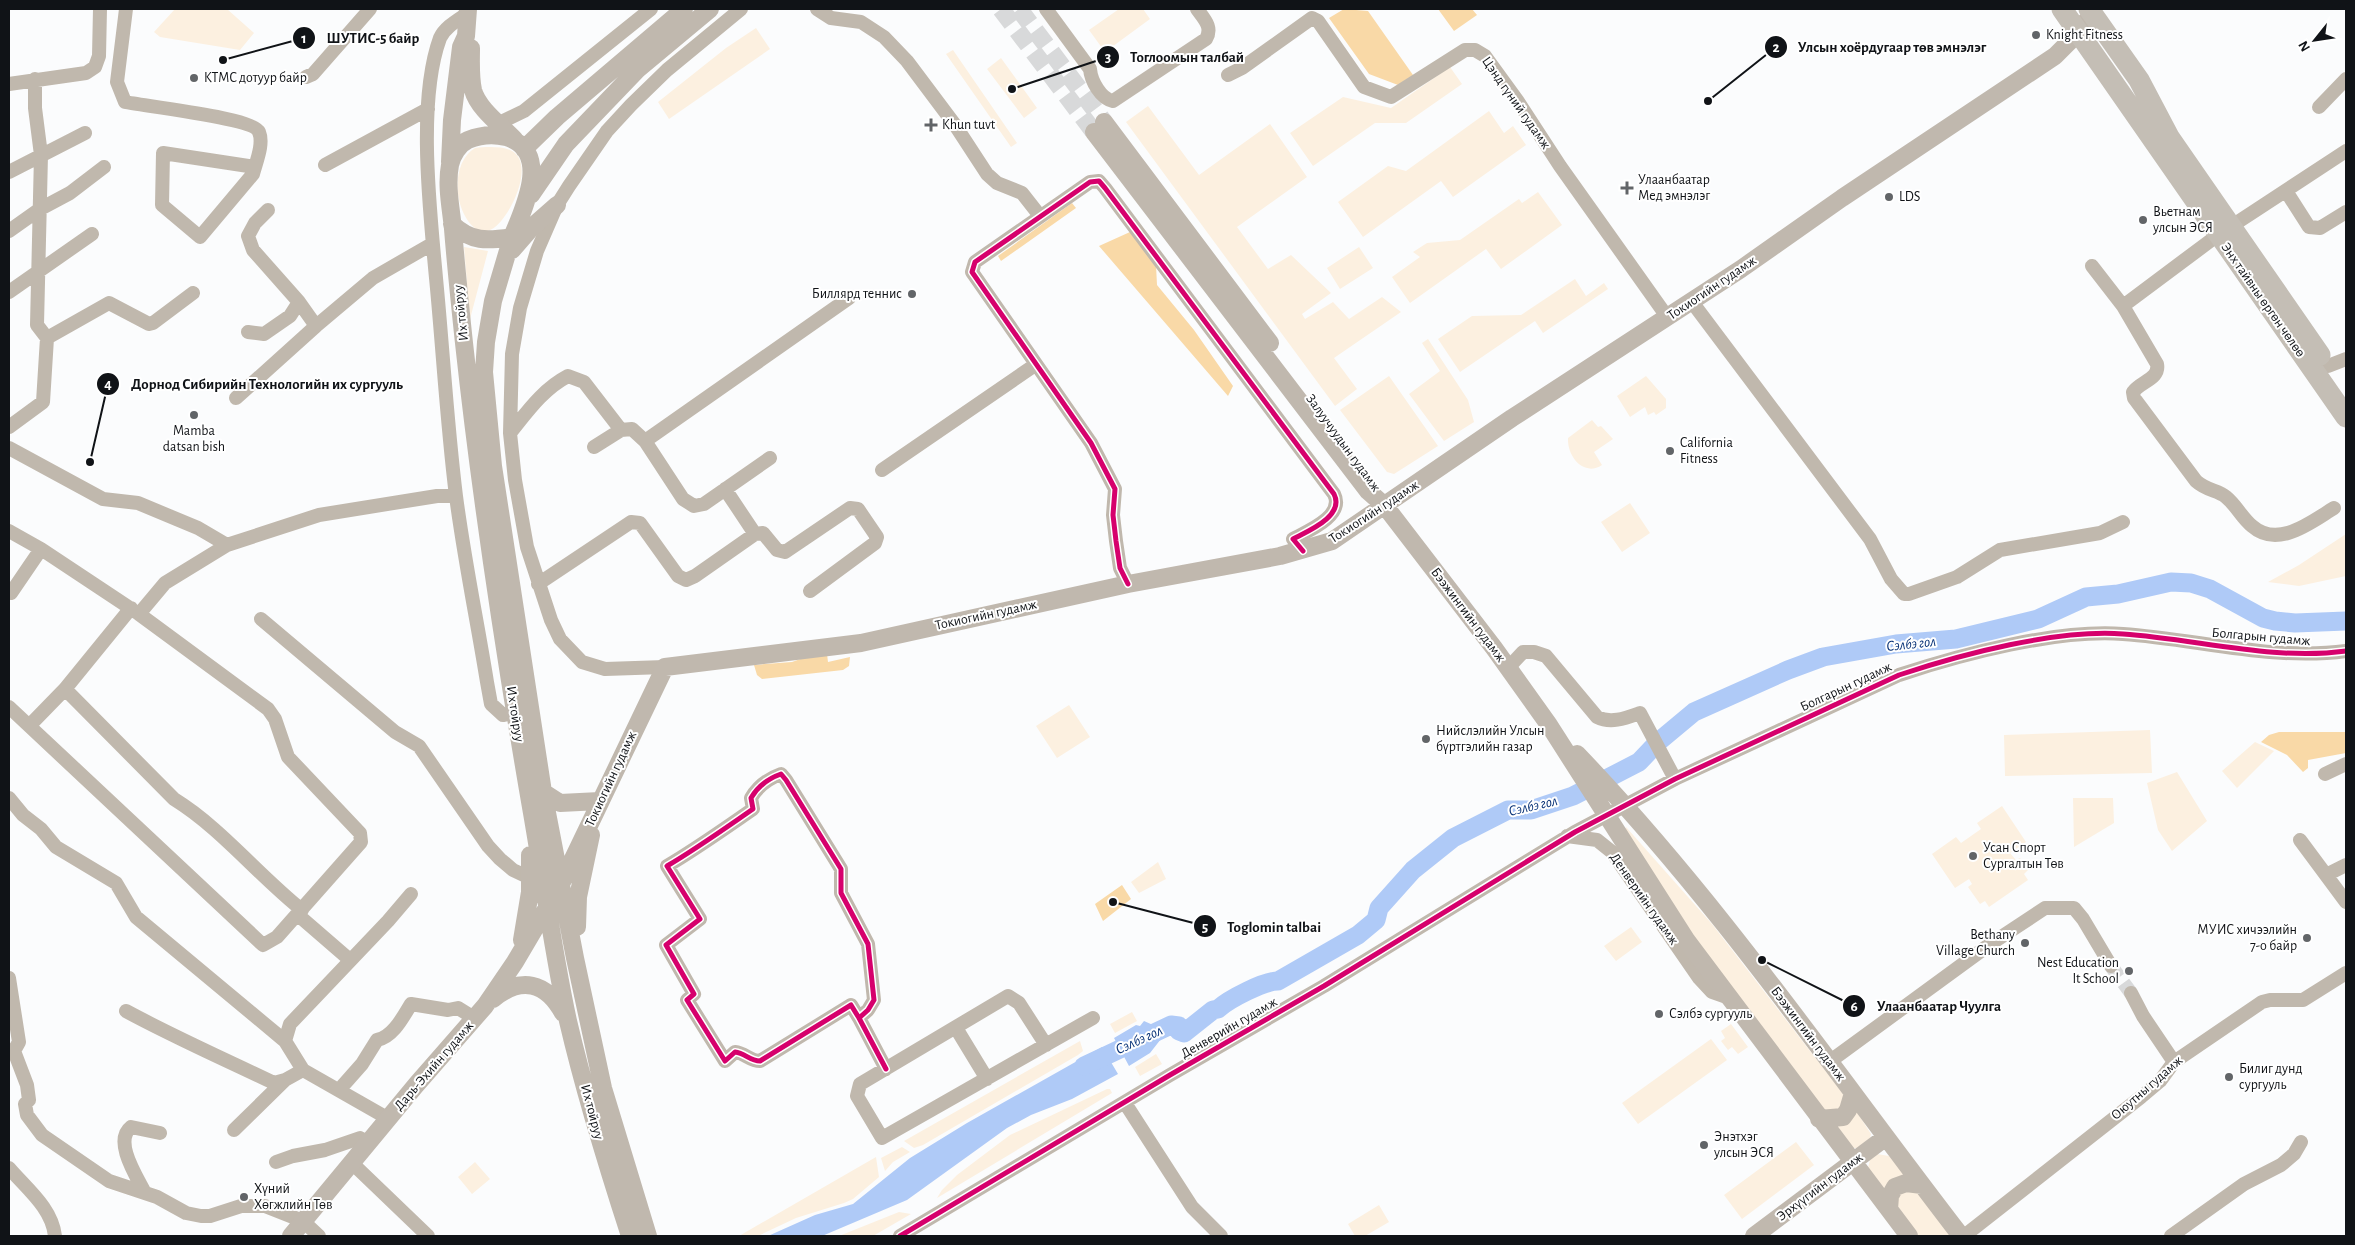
<svg xmlns="http://www.w3.org/2000/svg" width="2355" height="1245" viewBox="0 0 2355 1245" font-family="'Alegreya Sans',sans-serif">
	<rect width="100%" height="100%" fill="#fbfcfd"/>
	<!-- green -->
	<path fill="#fcf0e0" d="M175 9H227L254 33 240 50 160 37 154 32Z
		M1119 9H1143L1150 19 1105 52 1089 30Z
		M756 28 770 49 669 119 658 102 726 48Z
		M953 50 1017 143 1011 147 946 54Z
		M1001 58 1037 108 1024 118 987 69Z
		M1450 67 1462 84 1406 123H1375L1313 166 1290 133 1343 97 1391 108Z
		M1148 106 1199 175 1270 124 1307 177 1237 227 1268 269 1291 255 1331 293 1302 314 1305 319 1333 302 1349 319 1382 297 1401 312 1334 358 1357 389 1335 406 1126 122Z
		M1489 111 1504 133 1513 126 1526 145 1453 197 1441 181 1363 237 1338 202 1388 166 1406 171Z
		M475 148C485 147 500 146 510 150 538 162 509 220 492 229 489 231 484 231 481 232 454 219 448 164 475 148Z
		M1538 192 1562 225 1501 269 1486 249 1410 303 1392 277 1420 257 1413 252 1427 243 1460 240 1519 199 1522 203Z
		M464 247 488 251 470 319Z
		M1359 247 1373 268 1340 289 1327 268Z
		M1575 279 1586 296 1604 283 1608 289 1543 333 1535 321 1460 372 1438 339 1472 316 1521 315Z
		M1428 339 1468 400 1474 422 1444 441 1409 394 1440 371 1422 343Z
		M1389 376 1438 446 1394 474 1387 472 1340 410Z
		M1646 376 1666 399V408L1656 415 1654 412 1648 415 1645 407 1630 417 1617 396Z
		M1592 420 1598 427 1601 426 1613 439 1594 452 1602 465C1584 477 1567 457 1568 438Z
		M1630 503 1650 533 1622 552 1601 522Z
		M2346 534V576L2299 586 2268 582 2299 565Z
		M1069 705 1090 737 1057 758 1036 726Z
		M2150 730 2152 773 2005 776 2004 735Z
		M2255 742 2274 751 2237 788 2222 771Z
		M2177 772 2207 821 2172 851 2158 830 2147 783Z
		M2113 798 2114 823 2074 847 2073 798Z
		M2002 806 2026 842 2010 853 2016 860 2020 858 2028 870 2024 874 2028 880 1989 907 1985 901 1980 904 1968 887 1972 884 1969 879 1955 888 1932 854 1956 837 1961 843 1981 829 1977 823Z
		M1626 827 1712 924 1844 1095 1846 1108 1827 1115 1694 937 1625 830Z
		M1158 862 1166 879 1139 893 1131 882Z
		M1631 927 1642 942 1616 961 1604 946Z
		M1132 1012 1137 1021 1115 1033 1110 1024Z
		M1731 1024 1748 1047 1738 1054 1732 1047 1728 1050 1721 1041 1725 1038 1721 1031Z
		M1711 1039 1727 1060 1638 1124 1622 1103Z
		M1080 1041 1083 1051 1078 1055 923 1145 914 1148 904 1141Z
		M1156 1054 1162 1064 1140 1076 1135 1067Z
		M1107 1089H1110L1112 1093 937 1198 942 1190 957 1175 1010 1135Z
		M1853 1106 1871 1134 1870 1138 1857 1148H1853L1831 1122Z
		M1796 1142 1814 1165 1742 1219 1724 1195Z
		M902 1147 910 1152 893 1162 885 1171 881 1158Z
		M1877 1154 1889 1156 1908 1179 1887 1192 1868 1168 1870 1160Z
		M876 1157 879 1177 853 1199 844 1203 796 1218 758 1236H739Z
		M475 1162 490 1179 472 1194 458 1177Z
		M1913 1187 1951 1236H1916L1892 1197Z
		M1379 1205 1389 1222 1365 1236H1355L1348 1224Z
		M899 1212 911 1214 873 1236H839Z"/>
	<!-- forest -->
	<path fill="#f9d9a7" d="M1344 9 1368 11 1413 75 1398 85 1369 74 1329 18Z
		M1438 9H1472L1477 15 1454 31Z
		M1072 203 1076 208 1001 261 998 256Z
		M1130 232 1156 265 1157 285 1194 330 1233 386 1228 396 1099 246Z
		M827 654 828 662 850 657 849 666 843 670 762 679 757 675 754 665 792 662 806 657Z
		M2279 732H2346V753L2308 760V768L2303 772 2287 755 2261 742 2269 735Z
		M1122 885 1131 899 1103 921 1095 904Z"/>
	<!-- water -->
	<path fill="#afcaf7" d="M1144 1021 1153 1025 1176 1024 1168 1030 1150 1053 1129 1066 1114 1038 1136 1025 1140 1026Z
		M1102 1047 1118 1074 1072 1099 1031 1115 1007 1128 907 1200 822 1236H768L815 1215 853 1204 910 1158 967 1123Z"/>
	<g fill="none" stroke-linecap="round" stroke-linejoin="round">
		<!-- river -->
		<path stroke="#afcaf7" stroke-width="19" d="M1084 1066 1171 1025 1179 1026V1031L1184 1033 1213 1010 1218 1009C1229 999 1264 981 1278 981L1358 935 1376 920 1379 908 1413 870 1453 838 1508 810H1531L1573 796 1639 762 1658 742 1694 712 1788 670 1823 657 1896 644 1956 639 2038 619 2086 597 2118 594 2171 582 2191 583 2210 589 2263 618 2275 621 2295 623 2346 621"/>
		<!-- minor-tunnel -->
		<path stroke="#d8d9da" stroke-width="14" stroke-dasharray="14 7" stroke-linecap="butt" d="M2111 966 2131 993"/>
		<!-- major-tunnel -->
		<path stroke="#d8d9da" stroke-width="18" stroke-dasharray="18 9" stroke-linecap="butt" d="M1001 9 1094 132
			M1019 9 1104 122"/>
		<!-- minor -->
		<path stroke="#c0b8ad" stroke-width="14" d="M126 9 117 82 125 102C145 106 253 118 259 132 264 144 256 162 253 174L200 237 162 205 163 153 255 167
			M817 9 831 18 861 22 884 37 907 61 955 125 987 174 997 183 1022 193 1040 216
			M1046 9 1090 69C1091 81 1101 99 1113 101L1206 39C1213 27 1204 19 1197 9
			M468 13C458 20 445 27 440 38 417 101 430 211 436 278 443 351 447 424 456 496 464 558 477 620 487 682L491 704 503 715 514 713
			M1228 75 1242 68 1312 18 1318 21 1364 87 1391 97 1465 50H1475L1485 56 1517 100 1560 166 1668 318
			M306 77 313 74 370 9
			M9 84 86 73 95 67 99 56 100 9
			M2319 107 2346 79
			M499 123 524 111 651 9
			M325 165 428 109
			M9 172 85 133
			M2286 191 2309 227 2320 228 2346 212
			M268 210 255 223 248 236 253 250 299 302
			M9 231 40 209 70 193 104 167
			M2092 266 2123 306 2218 235 2346 151
			M9 292 92 234
			M1692 302 1870 539 1891 579 1904 594H1909L1957 577 2000 550 2100 533 2123 522
			M2123 306 2157 364C2160 379 2141 381 2133 392L2134 398 2196 481C2207 491 2218 490 2226 497 2236 505 2242 518 2252 526 2278 549 2311 522 2334 508
			M248 332 264 334 290 316 299 302 316 326
			M47 338 109 303 149 324 153 323 193 293
			M2328 366 2346 359
			M236 398 316 326 373 278 432 244
			M9 427 43 402 47 338 37 325 41 155 35 108V79
			M510 433C527 412 543 389 568 376L584 382 621 430
			M645 441 849 298
			M594 447 621 430 632 429 645 441 683 499 694 506 704 504 770 458
			M9 448 103 499 138 503 198 528 227 545
			M882 470 1035 365
			M725 489 755 534
			M9 531 41 549 139 614 165 583 227 545 319 515 437 496H456
			M538 584 631 522 640 523 678 576 686 580 695 576 755 534 763 533 777 550 785 552 850 508 858 509 877 537 875 543 810 591
			M1128 584 1120 568 1116 541 1113 515 1115 489 1091 443 972 272 975 262 1090 182 1099 181 1105 188 1334 494C1345 516 1308 531 1293 539L1303 551
			M11 593 41 549
			M261 619 395 732 419 746 488 846 500 859 513 870 530 878
			M665 667 605 669 582 662 560 639 551 620 527 547 515 480 510 433 512 354 520 308 537 251 557 205 569 186 607 131 631 105 667 70 741 9
			M1508 668 1523 652H1534L1546 656 1597 717C1611 724 1626 718 1640 713L1675 779
			M65 689 174 799C221 828 258 875 302 910
			M9 707 263 945 277 937 361 842 360 833 288 757 275 719 268 709 139 614
			M30 725 65 689 131 608
			M2325 774 2346 764
			M9 798 23 815 41 829 56 847 116 883 136 917 285 1041
			M1567 836 1597 840 1612 852 1699 978 1712 992 1729 998
			M2300 840 2346 902
			M2326 875 2346 865
			M298 915 350 960
			M9 978 19 1042 14 1051 9 1050
			M2131 993 2143 1016 2174 1062
			M126 1011C174 1037 224 1059 274 1083L285 1080 303 1070
			M859 1018 851 1005 760 1061C750 1061 745 1053 735 1052L725 1061 687 1000 694 994 666 945 700 919 667 866C696 849 724 829 753 809L751 798C758 786 767 779 781 774L786 780 841 869V893L868 944 874 1000 868 1010 859 1018 886 1069
			M956 1028 987 1079
			M1046 1045 1019 1003 1008 996 860 1084 857 1096 882 1138 1093 1018
			M14 1051 27 1085 29 1100 25 1104 27 1115 42 1135 109 1181 157 1197 186 1213 201 1216H210L241 1206H265L303 1221 319 1236
			M1829 1062 1989 945 2045 908H2074L2083 919 2111 966
			M339 1090 362 1064 377 1040C393 1037 403 1017 411 1004L448 1010 458 1008 474 1018
			M1125 1103 1192 1207 1221 1236
			M389 1119 303 1070 285 1041 290 1024 388 921 411 894
			M234 1130 285 1080
			M276 1162 293 1156 325 1150 360 1138 369 1143
			M353 1164 428 1236
			M9 1168C27 1189 52 1208 55 1236
			M145 1193C137 1177 113 1141 131 1127L160 1133
			M900 1236 1170 1075 1324 986 1575 832 1675 779 1899 675C1962 654 2057 629 2123 634 2197 639 2272 661 2346 651
			M1964 1236 2141 1097 2160 1081 2174 1062 2262 1002 2270 1000H2303L2346 973
			M2171 1236 2244 1184 2281 1165 2294 1154 2301 1142"/>
		<!-- major -->
		<path stroke="#c0b8ae" stroke-width="18" d="M471 48C471 62 470 76 473 90 478 109 502 126 515 140
			M1104 122 1270 343
			M1094 132 1368 491 1385 506 1494 648 1549 725 1687 941 1909 1236
			M524 149 557 117 684 9
			M450 162 452 120 461 47 466 36 468 9
			M531 195 566 144 638 69 710 9
			M452 224C471 242 487 241 512 237 524 208 552 151 506 137 494 134 480 135 468 140 459 144 452 155 450 165 446 186 451 208 453 229 456 267 460 305 464 343 481 500 505 657 532 813 544 882 553 952 568 1021 585 1094 607 1165 630 1236
			M512 237 493 301 486 342 484 372 493 466 543 792 575 958 603 1088 648 1236
			M512 250 532 227 557 205
			M1577 754C1719 902 1836 1074 1961 1236
			M543 792 560 803 600 801
			M577 927 578 897 591 835
			M522 940 530 892V855
			M493 999C521 976 546 982 563 1013
			M1819 1119 1843 1117 1848 1110 1853 1093
			M1889 1209 1890 1196 1895 1187 1906 1183 1922 1185
			M291 1236 416 1085 485 1006 515 962 561 884 665 667 861 643 1128 584 1280 556 1332 541 1512 418 1741 269 1842 198 2055 56 2078 33 2085 22
			M1754 1236 1886 1137"/>
		<!-- highway -->
		<path stroke="#c4beb5" stroke-width="21" d="M2062 9 2346 417
			M2089 9 2139 80 2169 137 2320 355"/>
		<!-- cycleway casing -->
		<g stroke="#fff" stroke-width="8">
			<path id="cycleway" d="M1128 584 1120 568 1116 541 1113 515 1115 489 1091 443 972 272 975 262 1090 182 1099 181 1105 188 1334 494C1345 516 1308 531 1293 539L1303 551
				M859 1018 851 1005 760 1061C750 1061 745 1053 735 1052L725 1061 687 1000 694 994 666 945 700 919 667 866C696 849 724 829 753 809L751 798C758 786 767 779 781 774L786 780 841 869V893L868 944 874 1000 868 1010 859 1018 886 1069
				M900 1236 1170 1075 1324 986 1575 832 1675 779 1899 675C1962 654 2057 629 2123 634 2197 639 2272 661 2346 651"/>
		</g>
		<!-- cycleway -->
		<use href="#cycleway" stroke="#d6006c" stroke-width="5"/>
	</g>
	<!-- markers -->
	<g fill="#626568" stroke="#fff" stroke-width="2">
		<circle cx="2036" cy="35" r="5"/>
		<circle cx="194" cy="78" r="5"/>
		<path d="M928.5 117.5h5v5h5v5h-5v5h-5v-5h-5v-5h5z"/>
		<path d="M1624.5 180.5h5v5h5v5h-5v5h-5v-5h-5v-5h5z"/>
		<circle cx="1889" cy="197" r="5"/>
		<circle cx="2143" cy="220" r="5"/>
		<circle cx="912" cy="294" r="5"/>
		<circle cx="194" cy="415" r="5"/>
		<circle cx="1670" cy="451" r="5"/>
		<circle cx="1426" cy="739" r="5"/>
		<circle cx="1973" cy="856" r="5"/>
		<circle cx="2307" cy="938" r="5"/>
		<circle cx="2025" cy="943" r="5"/>
		<circle cx="2129" cy="971" r="5"/>
		<circle cx="1659" cy="1014" r="5"/>
		<circle cx="2229" cy="1077" r="5"/>
		<circle cx="1704" cy="1145" r="5"/>
		<circle cx="244" cy="1197" r="5"/>
	</g>
	<g text-anchor="middle" dominant-baseline="central" stroke-width="4" stroke-linejoin="round" paint-order="stroke">
		<!-- poi labels -->
		<g font-size="14" fill="#101317" stroke="#fff" text-anchor="start">
			<text x="2046" y="35">Knight Fitness</text>
			<text x="204" y="78">KTMC дотуур байр</text>
			<text x="942" y="125">Khun tuvt</text>
			<text x="1638" y="180">Улаанбаатар<tspan x="1638" dy="16">Мед эмнэлэг</tspan></text>
			<text x="1899" y="197">LDS</text>
			<text x="2153" y="212">Вьетнам<tspan x="2153" dy="16">улсын ЭСЯ</tspan></text>
			<text x="902" y="294" text-anchor="end">Биллярд теннис</text>
			<text x="194" y="431" text-anchor="middle">Mamba<tspan x="194" dy="16">datsan bish</tspan></text>
			<text x="1680" y="443">California<tspan x="1680" dy="16">Fitness</tspan></text>
			<text x="1436" y="731">Нийслэлийн Улсын<tspan x="1436" dy="16">бүртгэлийн газар</tspan></text>
			<text x="1983" y="848">Усан Спорт<tspan x="1983" dy="16">Сургалтын Төв</tspan></text>
			<text x="2297" y="930" text-anchor="end">МУИС хичээлийн<tspan x="2297" dy="16">7-о байр</tspan></text>
			<text x="2015" y="935" text-anchor="end">Bethany<tspan x="2015" dy="16">Village Church</tspan></text>
			<text x="2119" y="963" text-anchor="end">Nest Education<tspan x="2119" dy="16">It School</tspan></text>
			<text x="1669" y="1014">Сэлбэ сургууль</text>
			<text x="2239" y="1069">Билиг дунд<tspan x="2239" dy="16">сургууль</tspan></text>
			<text x="1714" y="1137">Энэтхэг<tspan x="1714" dy="16">улсын ЭСЯ</tspan></text>
			<text x="254" y="1189">Хүний<tspan x="254" dy="16">Хөгжлийн Төв</tspan></text>
		</g>
		<!-- street labels -->
		<g font-size="14" fill="#101317" stroke="#fff">
			<text transform="translate(1516 103) rotate(55)">Цэнд гүний гудамж</text>
			<text transform="translate(1712 288) rotate(-34)">Токиогийн гудамж</text>
			<text transform="translate(2263 300) rotate(55)">Энх тайвны өргөн чөлөө</text>
			<text transform="translate(461 313) rotate(-96)">Их тойруу</text>
			<text transform="translate(1343 443) rotate(54)">Залуучуудын гудамж</text>
			<text transform="translate(1374 512) rotate(-33)">Токиогийн гудамж</text>
			<text transform="translate(986 615) rotate(-12)">Токиогийн гудамж</text>
			<text transform="translate(1468 615) rotate(53)">Бээжингийн гудамж</text>
			<text transform="translate(2261 637) rotate(5)">Болгарын гудамж</text>
			<text transform="translate(1846 687) rotate(-25)">Болгарын гудамж</text>
			<text transform="translate(515 714) rotate(81)">Их тойруу</text>
			<text transform="translate(611 779) rotate(-65)">Токиогийн гудамж</text>
			<text transform="translate(1644 899) rotate(55)">Денверийн гудамж</text>
			<text transform="translate(1229 1028) rotate(-30)">Денверийн гудамж</text>
			<text transform="translate(1808 1034) rotate(53)">Бээжингийн гудамж</text>
			<text transform="translate(434 1066) rotate(-49)">Дарь-Эхийн гудамж</text>
			<text transform="translate(2147 1088) rotate(-41)">Оюутны гудамж</text>
			<text transform="translate(592 1112) rotate(75)">Их тойруу</text>
			<text transform="translate(1820 1187) rotate(-37)">Эрхүүгийн гудамж</text>
		</g>
		<!-- water labels -->
		<g font-size="15" font-style="italic" fill="#083277" stroke="#fff">
			<text transform="translate(1911 644) rotate(-6)">Сэлбэ гол</text>
			<text transform="translate(1533 806) rotate(-13)">Сэлбэ гол</text>
			<text transform="translate(1139 1040) rotate(-25)">Сэлбэ гол</text>
		</g>
	</g>
	<!-- callouts -->
	<path fill="none" stroke="#101317" stroke-width="2" d="M223 60L304 38M1708 101L1776 47M1012 89L1108 57M90 462L108 384M1113 902L1205 926M1762 960L1854 1006"/>
	<g fill="#101317" stroke="#fff" stroke-width="2">
		<circle cx="223" cy="60" r="5"/>
		<circle cx="1708" cy="101" r="5"/>
		<circle cx="1012" cy="89" r="5"/>
		<circle cx="90" cy="462" r="5"/>
		<circle cx="1113" cy="902" r="5"/>
		<circle cx="1762" cy="960" r="5"/>
		<circle cx="304" cy="38" r="12"/>
		<circle cx="1776" cy="47" r="12"/>
		<circle cx="1108" cy="57" r="12"/>
		<circle cx="108" cy="384" r="12"/>
		<circle cx="1205" cy="926" r="12"/>
		<circle cx="1854" cy="1006" r="12"/>
	</g>
	<g font-size="15" text-anchor="middle" font-weight="bold" fill="#fff">
		<text x="304" y="43">1</text>
		<text x="1776" y="52">2</text>
		<text x="1108" y="62">3</text>
		<text x="108" y="389">4</text>
		<text x="1205" y="932">5</text>
		<text x="1854" y="1011">6</text>
	</g>
	<g font-size="15" text-anchor="middle" font-weight="bold" fill="#101317" stroke="#fff" stroke-width="4" stroke-linejoin="round" paint-order="stroke">
		<text x="373" y="43">ШУТИС-5 байр</text>
		<text x="1892" y="52">Улсын хоёрдугаар төв эмнэлэг</text>
		<text x="1187" y="62">Тоглоомын талбай</text>
		<text x="267" y="389">Дорнод Сибирийн Технологийн их сургууль</text>
		<text x="1274" y="932">Toglomin talbai</text>
		<text x="1939" y="1011">Улаанбаатар Чуулга</text>
	</g>
	<!-- border -->
	<rect width="2355" height="1245" fill="none" stroke="#101317" stroke-width="20"/>
	<!-- north arrow -->
	<g transform="translate(2315 40) rotate(240)" stroke="#ffffff" stroke-width="4" paint-order="stroke">
	<path d="M0-4L9 19L0 12L-9 19Z" fill="#101317"/>
	<text y="-8" font-size="14" font-weight="bold" text-anchor="middle" fill="#101317">N</text>
	</g>
</svg>
